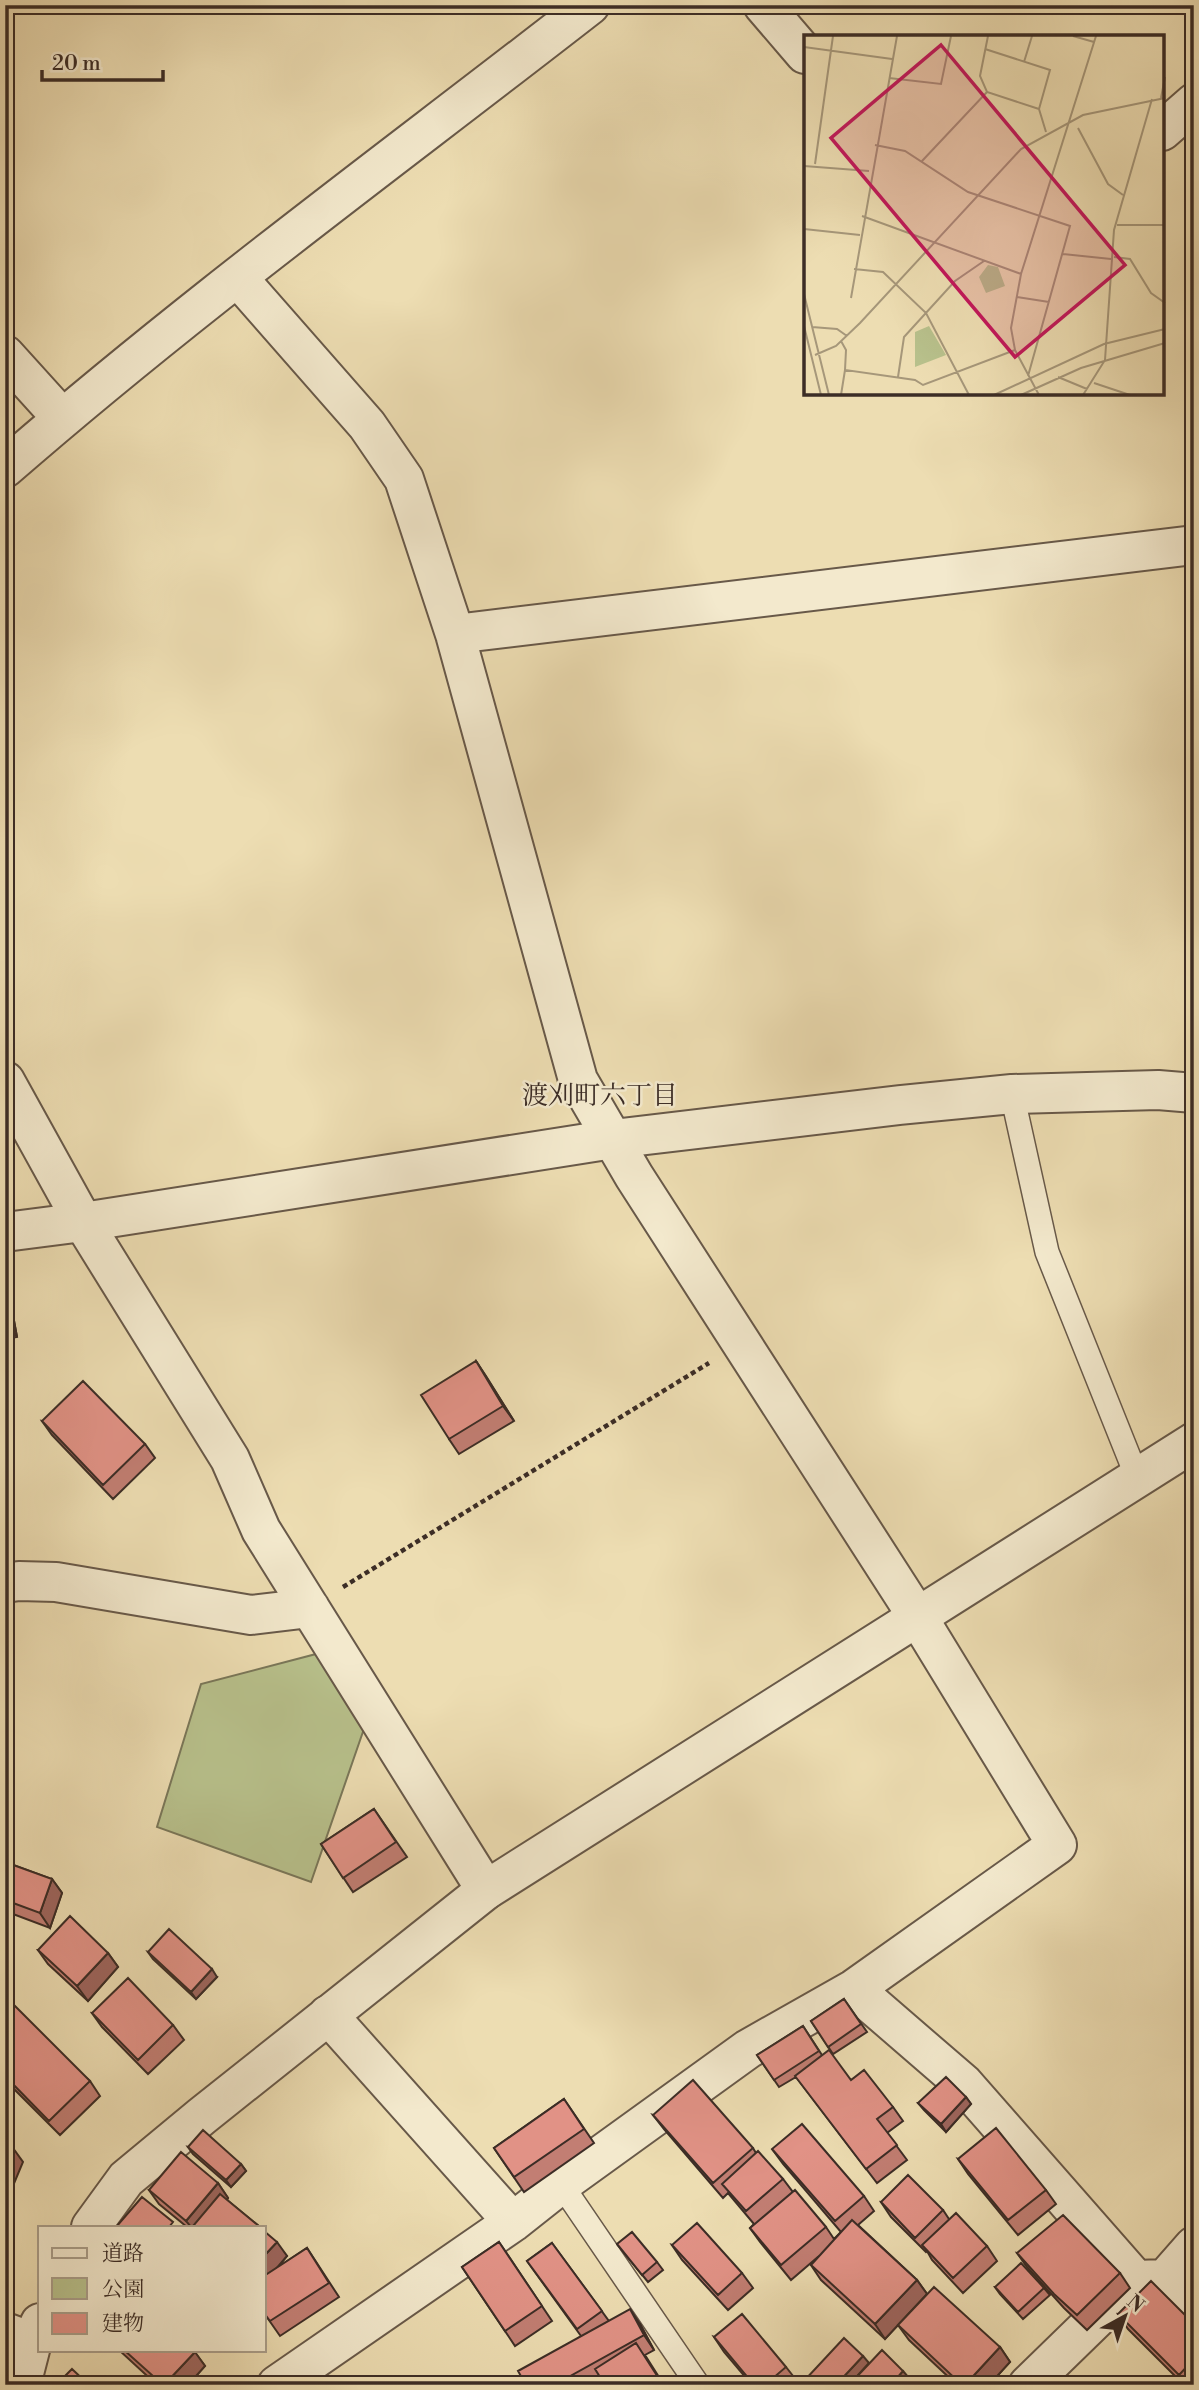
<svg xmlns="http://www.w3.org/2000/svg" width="1199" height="2390" viewBox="0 0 1199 2390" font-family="'Libre Bodoni','Noto Serif JP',serif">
	<rect width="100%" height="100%" fill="#edddb2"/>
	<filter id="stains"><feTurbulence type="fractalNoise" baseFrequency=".00286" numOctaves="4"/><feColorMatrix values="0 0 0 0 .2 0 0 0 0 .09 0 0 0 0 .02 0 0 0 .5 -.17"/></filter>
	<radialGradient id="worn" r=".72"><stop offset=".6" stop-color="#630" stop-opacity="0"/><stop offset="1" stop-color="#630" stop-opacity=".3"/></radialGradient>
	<!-- green -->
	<path fill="#b8c18c" stroke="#7a7759" stroke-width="2" d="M320 1653 366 1723 311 1882 157 1827 201 1684Z"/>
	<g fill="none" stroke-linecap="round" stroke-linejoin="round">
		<!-- service casing -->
		<g stroke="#685949" stroke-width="26">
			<path id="service" d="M1012 1094 1047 1252 1137 1477
				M561 2184 698 2385"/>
		</g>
		<!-- minor casing -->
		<g stroke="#685949" stroke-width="42">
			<path id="minor" d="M763 5 805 54
				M1162 131 1194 103
				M238 278 367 425 404 479 455 634 578 1080 634 1176 917 1616 1057 1845 854 1989 748 2049 561 2184 513 2222 277 2385
				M5 355 62 418
				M5 468C192 305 395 157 590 5
				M455 634 1194 545
				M5 1081 83 1222 230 1459 261 1530 486 1890
				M5 1583 19 1581 56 1582 251 1615 310 1608
				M854 1989 964 2084 1136 2280
				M328 2015 513 2222
				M1165 2279 1194 2309
				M5 2332 32 2342
				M1028 2385 1136 2280 1165 2279 1194 2246"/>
		</g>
		<!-- tertiary casing -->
		<g stroke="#685949" stroke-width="42">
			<path id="tertiary" d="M5 1232 83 1222 613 1139 900 1105 1012 1094 1158 1090 1194 1093
				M91 2227 126 2179 202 2116 486 1890 1194 1442
				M21 2385 32 2342 40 2323"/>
		</g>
		<!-- path -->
		<path stroke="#3c2d26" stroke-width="4.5" stroke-dasharray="5 3.5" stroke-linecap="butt" d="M343 1587 709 1363"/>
		<!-- service -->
		<use href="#service" stroke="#f3e9cd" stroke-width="23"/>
		<!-- minor -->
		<use href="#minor" stroke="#f3e9cd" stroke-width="38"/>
		<!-- tertiary -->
		<use href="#tertiary" stroke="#f3e9cd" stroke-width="38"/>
	</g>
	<!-- wall -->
	<path fill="#c27e73" stroke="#3c2d26" stroke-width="2" d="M5 1272 17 1337 5 1339Z
		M476 1361 514 1421 459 1454 449 1439Z
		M42 1421 145 1444 155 1458 113 1499 52 1435Z
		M374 1809 407 1857 353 1892 321 1844Z
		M5 1862 52 1879 62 1893 50 1928 5 1911Z
		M38 1950 108 1953 118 1967 88 2001 48 1964Z
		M148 1952 217 1977 196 1999 153 1959Z
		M844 1999 867 2032 833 2054 811 2021Z
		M5 2010 90 2081 100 2096 60 2135 5 2080Z
		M92 2013 173 2025 184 2040 148 2074 102 2027Z
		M803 2026 822 2055 851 2080 893 2107 903 2121 887 2133 907 2160 877 2183 796 2077 779 2087 757 2055Z
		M966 2097 971 2104 946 2132 924 2110 918 2103Z
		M564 2099 594 2143 524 2192 494 2148Z
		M653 2115 753 2148 756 2153 783 2179 793 2192 826 2227 834 2239 841 2232 783 2164 772 2149 864 2196 874 2211 858 2225 917 2280 927 2294 885 2339 821 2280 811 2265 819 2256 791 2280 760 2242 750 2228 754 2224 728 2193 723 2198 664 2129Z
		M188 2147 241 2164 246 2171 231 2187 193 2154Z
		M958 2159 1046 2190 1056 2204 1018 2235 968 2174Z
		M218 2183 228 2198 227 2200 260 2227H187L159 2204 149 2190Z
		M881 2202 943 2210 949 2219 987 2246 997 2261 963 2293 932 2260 927 2251 926 2252 891 2217Z
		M264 2231 287 2256 277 2268 307 2248 339 2297 280 2336 264 2313Z
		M499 2242 552 2321 515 2346 462 2267Z
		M552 2243 609 2321 640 2324 654 2350 645 2355 664 2385H605L601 2379 591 2385H526L581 2336 527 2261Z
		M617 2244 657 2262 663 2270 648 2282Z
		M672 2245 742 2273 753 2288 728 2310 682 2260Z
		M1017 2253 1120 2273 1130 2288 1087 2330 1064 2308 1027 2267Z
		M995 2287 1044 2288 1050 2295 1023 2319 1000 2294Z
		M1118 2314 1194 2324V2385H1184L1128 2329Z
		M898 2325 1000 2347 1010 2362 989 2385H957L909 2340Z
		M714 2337 786 2367 797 2381 792 2385H752L724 2352Z
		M119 2350H193L205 2366 188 2385H157Z"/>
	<!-- shaded-wall -->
	<path fill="#9e665e" stroke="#3c2d26" stroke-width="2" d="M5 1272 17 1337 7 1323 5 1313Z
		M476 1361 486 1376 514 1421 503 1406Z
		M52 1879 62 1893 50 1928 40 1913Z
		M108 1953 118 1967 88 2001 77 1986Z
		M212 1969 217 1977 196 1999 191 1992Z
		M966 2097 971 2104 946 2132 941 2124Z
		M13 2148 23 2162 5 2205V2166Z
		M241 2164 246 2171 231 2187 226 2180Z
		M218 2183 228 2198 203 2227H191L186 2221Z
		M277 2242 287 2256 264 2283V2256Z
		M917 2280 927 2294 885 2339 875 2324Z
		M630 2309 640 2324 654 2350 644 2335Z
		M1000 2347 1010 2362 989 2385H965Z
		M195 2352 205 2366 188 2385H164Z
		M863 2356 869 2363 849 2385H836Z
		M903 2371 909 2378 903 2385H891Z"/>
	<!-- building -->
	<path fill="#e19286" stroke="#3c2d26" stroke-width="2" d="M476 1361 503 1406 449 1439 421 1395Z
		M83 1381 145 1444 103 1485 42 1421Z
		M374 1809 396 1842 343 1878 321 1844Z
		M5 1862 52 1879 40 1913 5 1900Z
		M70 1916 108 1953 77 1986 38 1950Z
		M169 1929 212 1969 191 1992 148 1952Z
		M128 1978 173 2025 138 2060 92 2013Z
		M844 1999 861 2024 828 2047 811 2021Z
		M12 2003 90 2081 49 2121 5 2076V2010Z
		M803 2026 819 2051 774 2080 757 2055Z
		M829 2050 851 2080 864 2070 893 2107 877 2119 897 2145 866 2169 795 2076Z
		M946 2077 966 2097 941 2124 918 2103Z
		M693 2080 753 2148 713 2183 653 2115Z
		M564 2099 584 2129 514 2177 494 2148Z
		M802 2124 864 2196 835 2221 772 2149Z
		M996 2128 1046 2190 1008 2220 958 2159Z
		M203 2130 241 2164 226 2180 188 2147Z
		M5 2144 13 2148 5 2166Z
		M758 2151 783 2179 746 2211 722 2184Z
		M181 2152 218 2183 186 2221 149 2190Z
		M908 2175 943 2210 915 2238 881 2202Z
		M795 2190 826 2227 781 2265 750 2228Z
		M220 2194 260 2227 193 2226Z
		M142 2197 173 2222 169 2227H116Z
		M956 2213 987 2246 953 2278 922 2245Z
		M1063 2215 1120 2273 1077 2315 1054 2294 1017 2253Z
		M852 2220 917 2280 875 2324 811 2265Z
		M697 2223 742 2273 718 2295 672 2245Z
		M264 2231 277 2242 264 2256Z
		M632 2232 657 2262 642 2275 617 2244Z
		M499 2242 542 2306 505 2331 462 2267Z
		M552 2243 602 2311 577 2329 527 2261Z
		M307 2248 329 2283 270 2321 264 2313V2276Z
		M1021 2263 1044 2288 1018 2312 995 2287Z
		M1151 2281 1194 2324V2359L1179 2375 1118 2314Z
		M934 2287 1000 2347 965 2385H962L898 2325Z
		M630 2309 644 2335 554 2385H526L518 2371Z
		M742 2314 786 2367 765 2385H754L714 2337Z
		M844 2338 863 2356 836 2385H806L803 2382Z
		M636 2343 663 2385H605L595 2369Z
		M124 2350H193L195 2352 164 2385H163Z
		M882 2350 903 2371 891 2385H849Z
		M72 2369 89 2385H56Z"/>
	<g text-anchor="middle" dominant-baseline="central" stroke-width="5" stroke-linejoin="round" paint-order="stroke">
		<!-- neighbourhood labels -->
		<g font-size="26" fill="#3c2d26" stroke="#f3e9cd">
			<text x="600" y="1096">渡刈町六丁目</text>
		</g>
	</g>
	<!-- overview -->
	<g transform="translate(804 35)">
		<rect width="360" height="360" fill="#edddb2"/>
		<path d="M184 230 194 232 201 251 182 258 175 242ZM125 291 142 320 111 332V297Z" fill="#b8c18c"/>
		<path fill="none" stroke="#a6977a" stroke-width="2" d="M184 1 176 41 183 57 235 74M269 1 290 7M0 12 88 24M181 14 246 35 235 74 242 97M220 27 228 1M85 43 137 49 147 1M357 63 361 42M274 93 304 149 319 160M71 110 101 116 164 157 266 191 224 341M118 126 183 57M11 129 29 1M0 131 65 136M58 181 217 239M313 190H361M0 194 56 200M259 219 307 224M310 222 326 224 347 258 361 268M50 234 79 237 122 278 165 360M0 259 25 360M213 262 245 267M47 263 93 1M0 291 17 360M8 292 33 294 43 301M37 306 42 315 41 335 111 345 119 350 211 315M11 320 32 311 56 288 217 114 279 80 361 63M94 342 100 302 151 246 180 226M254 342 283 354M290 348 326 360M37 360 41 335M190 360 300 309 361 294M217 360 277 333 361 308M235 360 211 315 207 293 217 239 292 1M279 360 301 325 310 195 348 64"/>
		<path fill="#c2185b" fill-opacity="0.15" stroke="#c2185b" stroke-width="3.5" d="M137 10 321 230 211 322 27 103Z"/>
		<rect width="360" height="360" fill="none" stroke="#3c2d26" stroke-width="3.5"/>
	</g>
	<!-- margin -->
	<rect width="1199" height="2390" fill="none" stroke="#edddb2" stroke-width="28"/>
	<rect x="7" y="7" width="1185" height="2376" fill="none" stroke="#3c2d26" stroke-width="3.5"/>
	<rect x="14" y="14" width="1171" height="2362" fill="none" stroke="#3c2d26" stroke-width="2"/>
	<!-- legend -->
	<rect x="38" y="2226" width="228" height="126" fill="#f3e9cd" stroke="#aa9e8a" stroke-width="2"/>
	<rect x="52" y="2248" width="35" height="10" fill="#f3e9cd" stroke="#aa9e8a" stroke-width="2"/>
	<text x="102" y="2260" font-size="21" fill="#3c2d26">道路</text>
	<rect x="52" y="2278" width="35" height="21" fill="#b8c18c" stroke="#aa9e8a" stroke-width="2"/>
	<text x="102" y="2296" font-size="21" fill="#3c2d26">公園</text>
	<rect x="52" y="2313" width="35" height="21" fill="#e19286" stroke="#aa9e8a" stroke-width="2"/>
	<text x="102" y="2330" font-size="21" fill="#3c2d26">建物</text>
	<!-- north arrow -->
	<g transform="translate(1125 2316) rotate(40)" stroke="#f3e9cd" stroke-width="5" paint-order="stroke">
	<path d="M0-5L12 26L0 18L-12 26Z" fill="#3c2d26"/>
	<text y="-10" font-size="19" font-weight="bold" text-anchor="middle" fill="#3c2d26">N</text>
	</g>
	<!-- scale -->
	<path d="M42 70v10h121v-10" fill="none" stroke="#3c2d26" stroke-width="3.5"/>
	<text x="52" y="70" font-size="21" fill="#3c2d26" stroke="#f3e9cd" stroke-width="5" paint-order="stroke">20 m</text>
	<rect width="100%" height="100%" filter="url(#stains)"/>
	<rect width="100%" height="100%" fill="url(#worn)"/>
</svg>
